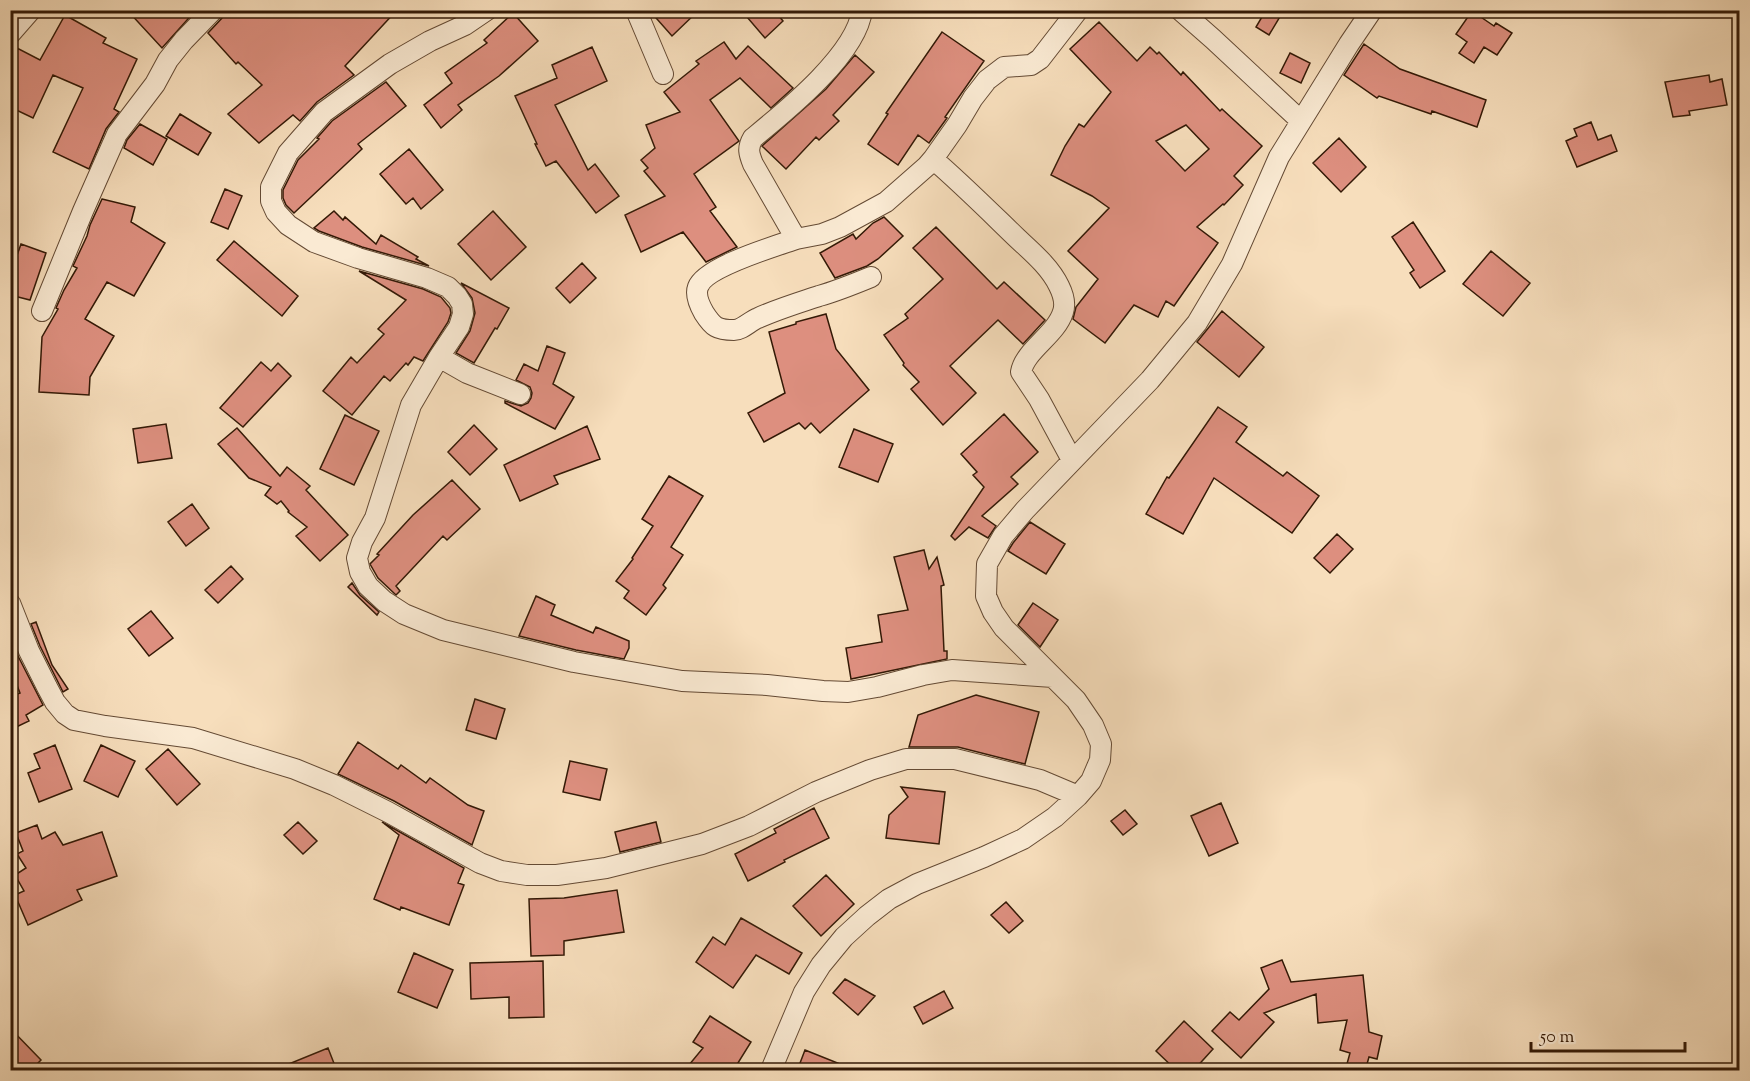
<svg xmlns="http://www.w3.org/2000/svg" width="1750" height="1081" viewBox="0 0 1750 1081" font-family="'Sorts Mill Goudy',serif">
	<rect width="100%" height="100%" fill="#f7debc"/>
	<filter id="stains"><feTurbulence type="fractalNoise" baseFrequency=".00333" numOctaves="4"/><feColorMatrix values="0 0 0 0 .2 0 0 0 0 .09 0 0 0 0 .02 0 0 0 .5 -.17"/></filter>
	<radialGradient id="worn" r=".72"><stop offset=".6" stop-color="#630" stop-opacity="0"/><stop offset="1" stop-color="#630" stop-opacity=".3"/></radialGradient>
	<!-- building -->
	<path fill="#dd8f7f" stroke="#331906" stroke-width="1.5" fill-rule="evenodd" d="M127 10H196L162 48Z
		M225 10H397L345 66 354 75 317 102 300 121 293 115 259 143 228 114 262 85 238 62 236 64 208 33 222 18Z
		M649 10H699L672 36Z
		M741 10H774L783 21 765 38Z
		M1266 10H1284L1269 35 1256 27Z
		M1472 11 1494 26 1496 23 1512 33 1497 55 1484 47 1474 63 1459 53 1467 42 1456 34Z
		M513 13 538 41 499 76 458 105 462 110 441 128 424 105 452 83 445 73 487 43 484 40Z
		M65 15 106 38 103 43 137 59 114 109 119 112 106 129 89 169 53 152 83 88 53 75 33 118 10 107V61L17 48 40 60Z
		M1099 22 1137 61 1150 47 1157 54 1159 52 1181 75 1183 72 1220 111 1222 109 1262 146 1234 176 1243 185 1224 205 1223 204 1197 227 1218 243 1174 306 1166 301 1158 317 1134 305 1105 343 1073 319 1076 307 1098 279 1068 251 1109 208 1092 196 1051 175 1065 146 1079 124 1084 127 1111 92 1070 49ZM1186 125 1209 149 1185 171 1156 141Z
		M942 32 984 61 945 117 947 118 929 143 918 135 898 165 868 144 888 114 886 113Z
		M724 42 736 59 748 46 793 88 771 108 740 78 710 100 739 141 694 174 716 207 710 211 737 247 706 262 683 232 641 252 625 215 665 196 644 171 648 168 641 160 655 148 646 125 680 112 664 92 699 64 696 61Z
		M1364 44 1400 69 1486 100 1477 127 1432 111 1431 114 1379 96 1377 98 1344 75Z
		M592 47 607 81 555 105 588 170 595 164 619 196 596 213 556 161 546 166 535 144H537L515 96 557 78 552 65Z
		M1290 53 1310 63 1301 83 1280 73Z
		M855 55 874 72 833 115 839 121 819 140 816 137 786 169 762 146 826 89Z
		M1709 75 1710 82 1722 79 1727 105 1689 111 1690 115 1673 117 1665 82Z
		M386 82 406 106 358 144 362 149 294 213 286 205 283 198V190L298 160 319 139 317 138 332 121Z
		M180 114 211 133 198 155 166 136Z
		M1591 122 1598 140 1611 135 1617 151 1577 167 1566 141 1577 136 1574 129Z
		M140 124 167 139 153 165 124 148 127 140Z
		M1339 138 1366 167 1341 192 1313 163Z
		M409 149 443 190 421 209 413 198 406 204 380 174Z
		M225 189 242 196 228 229 211 222Z
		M102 199 135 207 131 222 165 243 134 296 107 282 85 319 114 336 90 377 89 395 39 392 42 337 58 309 56 308 64 290 77 268 73 266 87 236 90 225Z
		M334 211 343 220 345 217 376 244 381 235 418 257 416 259 429 266 362 247 319 231 314 228Z
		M493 211 526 247 491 280 458 244Z
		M884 217 903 236 878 259 867 266 835 278 820 253 853 234 856 239 873 223Z
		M1413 222 1445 271 1420 288 1410 273 1414 270 1392 237Z
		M936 227 997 289 1004 282 1045 320 1023 344 998 320 950 366 976 393 943 425 911 389 919 382 903 365 904 363 884 335 908 318 905 314 943 279 913 248Z
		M234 241 298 296 282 316 217 260Z
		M21 244 46 253 30 300 10 295V263L14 264Z
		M1491 251 1530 283 1503 316 1463 284Z
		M582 263 596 278 570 303 556 288Z
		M359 271 423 289 441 297 450 308 451 313 448 322 423 361 414 357 408 365 406 363 390 381 384 376 352 415 323 391 351 357 357 363 384 334 378 329 406 300Z
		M461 283 509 308 497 329 495 328 474 363 456 353 470 331 475 313 472 298Z
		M1222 311 1264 347 1239 377 1197 342Z
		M826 314 836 349 869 390 820 433 811 423 805 429 799 423 764 442 748 413 785 393 769 332 796 324V322Z
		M547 346 565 353 553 384 574 397 555 429 505 403V401L521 406 528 403 531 398 532 393 530 387 516 380 524 364 538 371Z
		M261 362 271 371 278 363 291 376 243 427 220 408Z
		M1218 407 1247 427 1236 442 1283 476 1287 472 1319 496 1292 533 1214 478 1183 534 1146 514 1167 477 1169 478Z
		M1004 414 1038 452 1011 477 1018 484 982 516 996 526 988 538 969 527 955 540 951 536 984 487 973 475 977 472 961 454Z
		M345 415 379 431 354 485 320 469Z
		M166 424 172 458 138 463 133 429Z
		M474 425 497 449 470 475 448 452Z
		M587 426 600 459 554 476 558 484 520 501 504 465Z
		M237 428 280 476 287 467 310 486 306 490 348 535 320 561 296 536 307 527 288 512 289 511 281 501 277 504 265 495 271 487 249 478 218 444Z
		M854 429 893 444 878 482 839 467Z
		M669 476 703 496 671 547 683 555 663 585 666 588 646 615 624 598 629 591 616 581 633 559 632 558 653 526 642 519Z
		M452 480 480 509 447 540 443 536 396 586 400 591 396 595 378 578 370 564 379 555 377 554 413 515Z
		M192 504 209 528 186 546 168 522Z
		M1030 522 1065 544 1046 574 1008 551 1013 543Z
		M1337 534 1353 549 1330 573 1314 558Z
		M924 550 929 569 937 557 944 585 941 586 944 651H947V659L851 679 846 648 882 642 878 615 908 610 894 557Z
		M231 566 243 579 218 603 205 590Z
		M352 583 360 595 379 612 377 615 348 587Z
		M536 596 555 605 551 615 593 633 596 627 629 641V648L624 659 576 650 519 636Z
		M1033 603 1058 620 1040 647 1018 625Z
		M151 611 173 638 149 656 128 629Z
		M36 622 52 665 68 689 63 692 40 646 31 624Z
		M10 637 18 656 43 705 26 715 29 721 10 730V681L17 694 20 693 10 667Z
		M976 695 1039 712 1025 764 958 747H909L918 715Z
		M475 699 505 709 496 739 466 730Z
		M358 742 398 769 401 765 426 783 430 778 468 805 484 811 472 845 394 801 338 774Z
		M55 745 72 789 39 802 28 773 40 768 34 754Z
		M101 745 135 761 118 797 84 781Z
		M168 749 200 784 177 805 146 769Z
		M570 761 607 769 600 800 563 792Z
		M901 787 945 792 939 844 886 838 889 815 908 797Z
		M1221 803 1238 843 1209 856 1191 816Z
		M814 808 829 838 784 860 785 862 748 881 735 854 776 833 774 829Z
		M1125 810 1137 824 1123 835 1111 821Z
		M298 822 317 841 303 854 284 835Z
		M382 822 464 868 458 883 464 885 449 925 401 907 400 910 374 899 399 835Z
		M656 822 661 842 620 852 615 832Z
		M37 825 42 839 55 832 63 845 102 832 117 876 77 890 82 900 28 925 15 895 24 891 15 875 26 868 17 854 23 851 16 833Z
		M826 875 854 904 821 936 793 906Z
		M617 890 624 932 564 941V955L531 956 529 899 564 898Z
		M1006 902 1023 921 1009 933 991 915Z
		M741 918 802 953 789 974 756 955 733 988 696 962 713 937 725 945Z
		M414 953 453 970 437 1008 398 992Z
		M1282 960 1291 982 1363 975 1369 1032 1382 1036 1377 1059 1369 1057 1365 1071H1345L1350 1053 1340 1050 1347 1020 1318 1023 1316 994 1264 1013 1274 1022 1241 1058 1212 1031 1230 1012 1239 1020 1269 989 1261 968Z
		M543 961 544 1017 509 1018V997L471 999 470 963Z
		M845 979 875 996 858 1015 833 993Z
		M944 991 953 1008 923 1024 914 1007Z
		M710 1016 751 1042 733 1071H684L703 1048 693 1042Z
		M1184 1021 1213 1049 1193 1071H1177L1156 1051Z
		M10 1028 41 1060 30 1071H10Z
		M328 1048 337 1071H274V1070Z
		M805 1050 855 1070V1071H797Z"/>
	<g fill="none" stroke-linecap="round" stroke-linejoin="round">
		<!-- minor casing -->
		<g stroke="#644a34" stroke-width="22">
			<path id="minor" d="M487 10 465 25 430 41 390 64 324 112 288 153 271 187V201L276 212 288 225 314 242 358 258 427 278 448 287 457 296 462 304 463 314 459 327 439 357 467 373 520 394
				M636 10 663 74
				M862 10C857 54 786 111 753 138 747 148 749 154 753 164L796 239C776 246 705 267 698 287 695 295 700 306 704 313 713 327 717 330 734 330 742 330 750 321 758 318 778 309 798 303 819 296 837 291 854 284 871 277
				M1180 10 1213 39 1301 121
				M10 34 31 10
				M933 159 957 125 973 98 987 80 1004 67 1031 65 1040 59 1078 10
				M796 239 822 234 840 227 886 202 927 166 933 159C962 184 989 211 1017 238 1032 252 1050 267 1059 286 1063 294 1066 303 1063 312 1056 335 1025 350 1021 372L1039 399 1072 460
				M42 311 83 211 117 134 155 84 168 60 184 40 213 10
				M439 357 411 405 375 518 362 542 357 558 360 572 368 586 384 601 404 614 443 630 574 662 682 681 767 685 823 691 848 692 877 687 923 675 952 670 1053 677
				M10 603 29 651 47 687 55 702 65 714 74 720 105 726 193 738 295 769 334 785 388 812 480 863 501 871 527 875H557L606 868 702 844 749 826 816 792 870 770 906 759H955L1040 780 1078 796
				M771 1070 804 992 821 965 844 937 867 916 889 899 917 884 984 857 1023 839 1055 817 1078 796 1091 781 1100 760 1101 744 1093 725 1076 700 1004 628 993 612 986 596 987 564 1003 536 1025 510 1150 380 1197 323 1232 264 1279 157 1349 44 1372 10"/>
		</g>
		<!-- minor -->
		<use href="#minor" stroke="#faead3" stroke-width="20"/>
	</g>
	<!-- margin -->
	<rect width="1750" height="1081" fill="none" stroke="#f7debc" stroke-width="36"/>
	<rect x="12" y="12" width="1726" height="1057" fill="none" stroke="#331906" stroke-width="3"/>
	<rect x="18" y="18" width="1714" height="1045" fill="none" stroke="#331906" stroke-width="1.5"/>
	<!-- scale -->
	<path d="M1531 1042v9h154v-9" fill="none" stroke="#331906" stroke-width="3"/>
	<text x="1540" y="1042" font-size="18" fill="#331906" stroke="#faead3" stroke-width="4.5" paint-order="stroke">50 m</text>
	<rect width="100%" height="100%" filter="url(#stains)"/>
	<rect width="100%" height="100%" fill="url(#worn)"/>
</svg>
